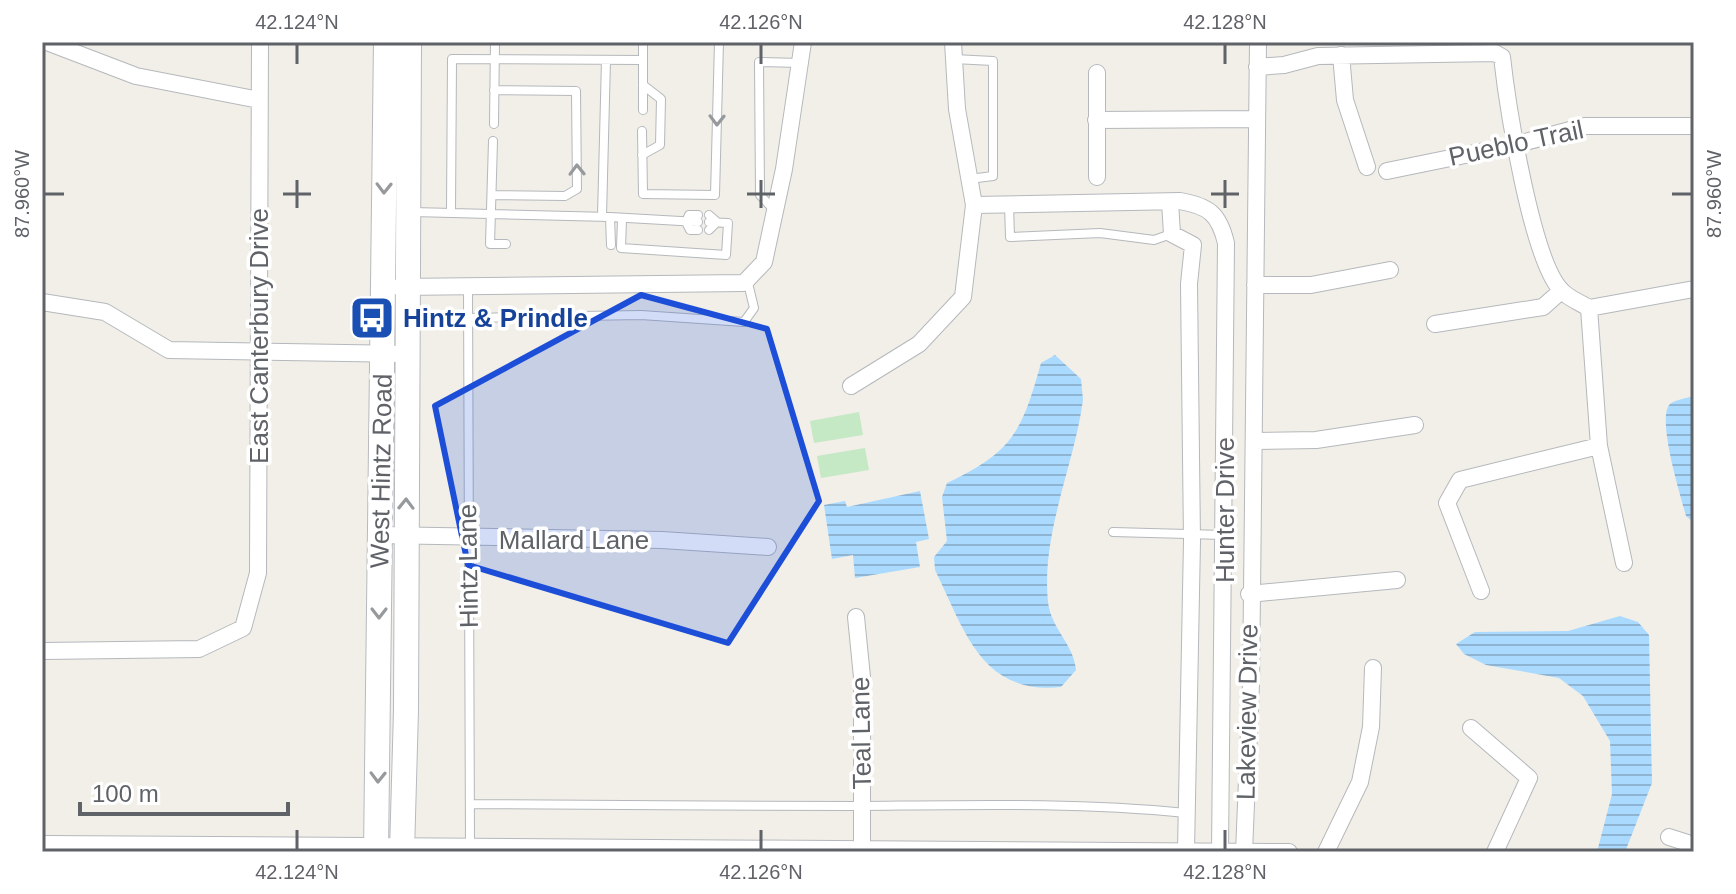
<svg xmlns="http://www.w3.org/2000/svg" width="1736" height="894" viewBox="0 0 1736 894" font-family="Helvetica,sans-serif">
	<defs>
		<pattern id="water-rules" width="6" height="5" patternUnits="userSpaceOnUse" patternTransform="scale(2)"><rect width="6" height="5" fill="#aadaff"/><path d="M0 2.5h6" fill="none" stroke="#8eb4d2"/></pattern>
	</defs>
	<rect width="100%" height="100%" fill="#f1efe8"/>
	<!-- pitch -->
	<path fill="#c5e8c5" d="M859 412 863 435 814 443 810 421Z
		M865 448 869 470 821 478 817 456Z"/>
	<!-- water -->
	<path fill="url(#water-rules)" d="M1055 355 1081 379 1083 400C1074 466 1041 534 1048 602 1051 629 1074 644 1076 670L1061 687C981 695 965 631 935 570L934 557 947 541 942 497 947 483C1013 452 1022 431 1041 363Z
		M1694 396V523L1686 516C1681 497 1656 418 1670 404 1675 400 1687 398 1694 396Z
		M920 491 929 539 916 542 920 567 855 578 853 555 832 559 824 505 845 501 847 507Z
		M1620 616 1638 622 1649 635 1652 783 1625 852H1597L1612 794 1610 741 1583 696 1559 678 1486 665 1464 654 1456 644 1475 632 1568 631Z"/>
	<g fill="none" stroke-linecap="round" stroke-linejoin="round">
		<!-- lane casing -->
		<g stroke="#b5b8bc" stroke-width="10">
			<path id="lane" d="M954 59 993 61V176L969 179
				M643 110V42
				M494 124 495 42
				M642 131 643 194 715 195 719 42
				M493 141 490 244H506
				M642 155 660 145 661 99 643 85
				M492 195 565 196 577 189 576 91 494 90
				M1009 205 1010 237 1100 233 1154 240 1171 234
				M451 211 452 59 643 60
				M775 211 760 195 759 62 800 63
				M413 212 610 217
				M698 215H689L686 222 690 230H698
				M709 215 717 222 709 230
				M602 216 606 60
				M622 219 621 248 726 255 728 223 709 222
				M611 245 610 217 698 222
				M468 287 470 846
				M468 318 641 315 744 322 754 308 747 279
				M1113 532 1224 535
				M470 804C599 805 729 806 858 806 969 805 1076 802 1186 813"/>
		</g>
		<!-- street casing -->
		<g stroke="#b5b8bc" stroke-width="18">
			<path id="street" d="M47 42 136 76 259 100
				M1341 55 1345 100 1367 167
				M1257 67 1284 65 1318 56 1495 53 1502 57C1507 102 1532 265 1563 292 1570 299 1581 303 1589 308L1694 289
				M1096 120 1257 119
				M1387 171 1514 145 1585 126H1694
				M1097 177V73
				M1170 202 1172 234 1193 245 1189 284 1192 541 1186 851
				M974 205 1180 201C1209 206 1219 214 1226 243L1220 851
				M1255 285H1311L1390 270
				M399 287 744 283 764 262 784 169 803 42
				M42 302 105 312 169 350 406 354
				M1589 308 1599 446 1624 563
				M1435 324 1543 307 1561 291
				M851 386 919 344 963 297 974 205 957 109 953 42
				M1254 441 1316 440 1415 425
				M379 535 662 540 768 547
				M1481 591 1447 503 1460 480 1599 446
				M1249 594 1397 580
				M856 617 862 677V849
				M42 651 199 649 243 628 258 573 260 42
				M1471 728 1529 778 1495 852
				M1669 837 1694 845
				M42 844 1289 852
				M1244 852 1251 684 1258 42
				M1326 852 1360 782 1371 727 1373 668"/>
		</g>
		<!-- secondary casing -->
		<g stroke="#b6babf" stroke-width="26">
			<path id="secondary" d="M376 852 386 42
				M402 852 406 710 409 42"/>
		</g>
		<!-- lane -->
		<use href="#lane" stroke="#fff" stroke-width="8"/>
		<!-- street -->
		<use href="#street" stroke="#fff" stroke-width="16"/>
		<!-- secondary -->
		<use href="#secondary" stroke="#fff" stroke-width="24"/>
	</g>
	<!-- one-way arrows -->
	<defs><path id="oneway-chevron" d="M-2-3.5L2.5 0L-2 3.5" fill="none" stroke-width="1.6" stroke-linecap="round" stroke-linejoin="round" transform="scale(2)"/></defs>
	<g stroke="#979a9d">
		<use href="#oneway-chevron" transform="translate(717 120) rotate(91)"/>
		<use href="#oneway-chevron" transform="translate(577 170) rotate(-91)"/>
		<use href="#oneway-chevron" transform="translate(384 188) rotate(91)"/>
		<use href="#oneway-chevron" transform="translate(406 504) rotate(-89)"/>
		<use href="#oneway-chevron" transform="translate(379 613) rotate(90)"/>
		<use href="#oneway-chevron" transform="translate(378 777) rotate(91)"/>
	</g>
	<!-- marked area -->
	<path fill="#1d4ed8" fill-opacity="0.2" stroke="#1d4ed8" stroke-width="6" stroke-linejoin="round" d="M641 295 767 329 819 501 728 643 468 565 435 406Z"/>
	<!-- ticks -->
	<path fill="none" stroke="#5f6368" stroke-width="3" d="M297 44V64M761 44V64M1225 44V64M297 180V208M761 180V208M1225 180V208M44 194H64M283 194H311M747 194H775M1211 194H1239M1672 194H1692M297 830V850M761 830V850M1225 830V850"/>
	<!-- icons -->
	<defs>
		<g id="bus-square" transform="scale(2.3)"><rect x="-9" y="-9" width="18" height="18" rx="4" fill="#1a4fb4" stroke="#fff"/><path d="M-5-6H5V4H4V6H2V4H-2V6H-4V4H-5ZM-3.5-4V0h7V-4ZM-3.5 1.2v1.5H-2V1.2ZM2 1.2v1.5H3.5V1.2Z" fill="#fff"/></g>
	</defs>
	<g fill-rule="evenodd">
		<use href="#bus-square" x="372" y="318"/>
	</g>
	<g text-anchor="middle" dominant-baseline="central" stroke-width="7" stroke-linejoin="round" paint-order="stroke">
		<!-- street labels -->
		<g font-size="26" fill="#5f6368" stroke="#fff">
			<text transform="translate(1516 143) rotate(-12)">Pueblo Trail</text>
			<text transform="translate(259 336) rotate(-90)">East Canterbury Drive</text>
			<text transform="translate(381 471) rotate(-89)">West Hintz Road</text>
			<text transform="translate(1225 510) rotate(-90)">Hunter Drive</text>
			<text x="574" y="540">Mallard Lane</text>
			<text transform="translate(468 566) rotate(-91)">Hintz Lane</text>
			<text transform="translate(1247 712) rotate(-89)">Lakeview Drive</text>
			<text transform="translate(861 733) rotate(-91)">Teal Lane</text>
		</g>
		<!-- transit labels -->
		<g font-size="26" font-weight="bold" fill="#164399" stroke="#fff" text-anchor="start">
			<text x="403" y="318">Hintz &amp; Prindle</text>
		</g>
	</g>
	<!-- border -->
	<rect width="1736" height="894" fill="none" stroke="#ffffff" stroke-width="88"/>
	<!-- scale -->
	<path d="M80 802v12h208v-12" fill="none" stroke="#5f6368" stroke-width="4"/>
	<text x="92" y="802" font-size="24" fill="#5f6368" stroke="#ffffff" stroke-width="6" paint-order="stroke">100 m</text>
	<rect x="44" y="44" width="1648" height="806" fill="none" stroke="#5f6368" stroke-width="3"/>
	<g font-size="20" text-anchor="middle" fill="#5f6368">
		<text x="297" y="29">42.124°N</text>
		<text x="761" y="29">42.126°N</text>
		<text x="1225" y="29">42.128°N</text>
		<text transform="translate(1714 194) rotate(-90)" y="7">87.960°W</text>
		<text transform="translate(22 194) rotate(-90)" y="7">87.960°W</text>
		<text x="297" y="879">42.124°N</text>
		<text x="761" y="879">42.126°N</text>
		<text x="1225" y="879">42.128°N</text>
	</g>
</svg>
